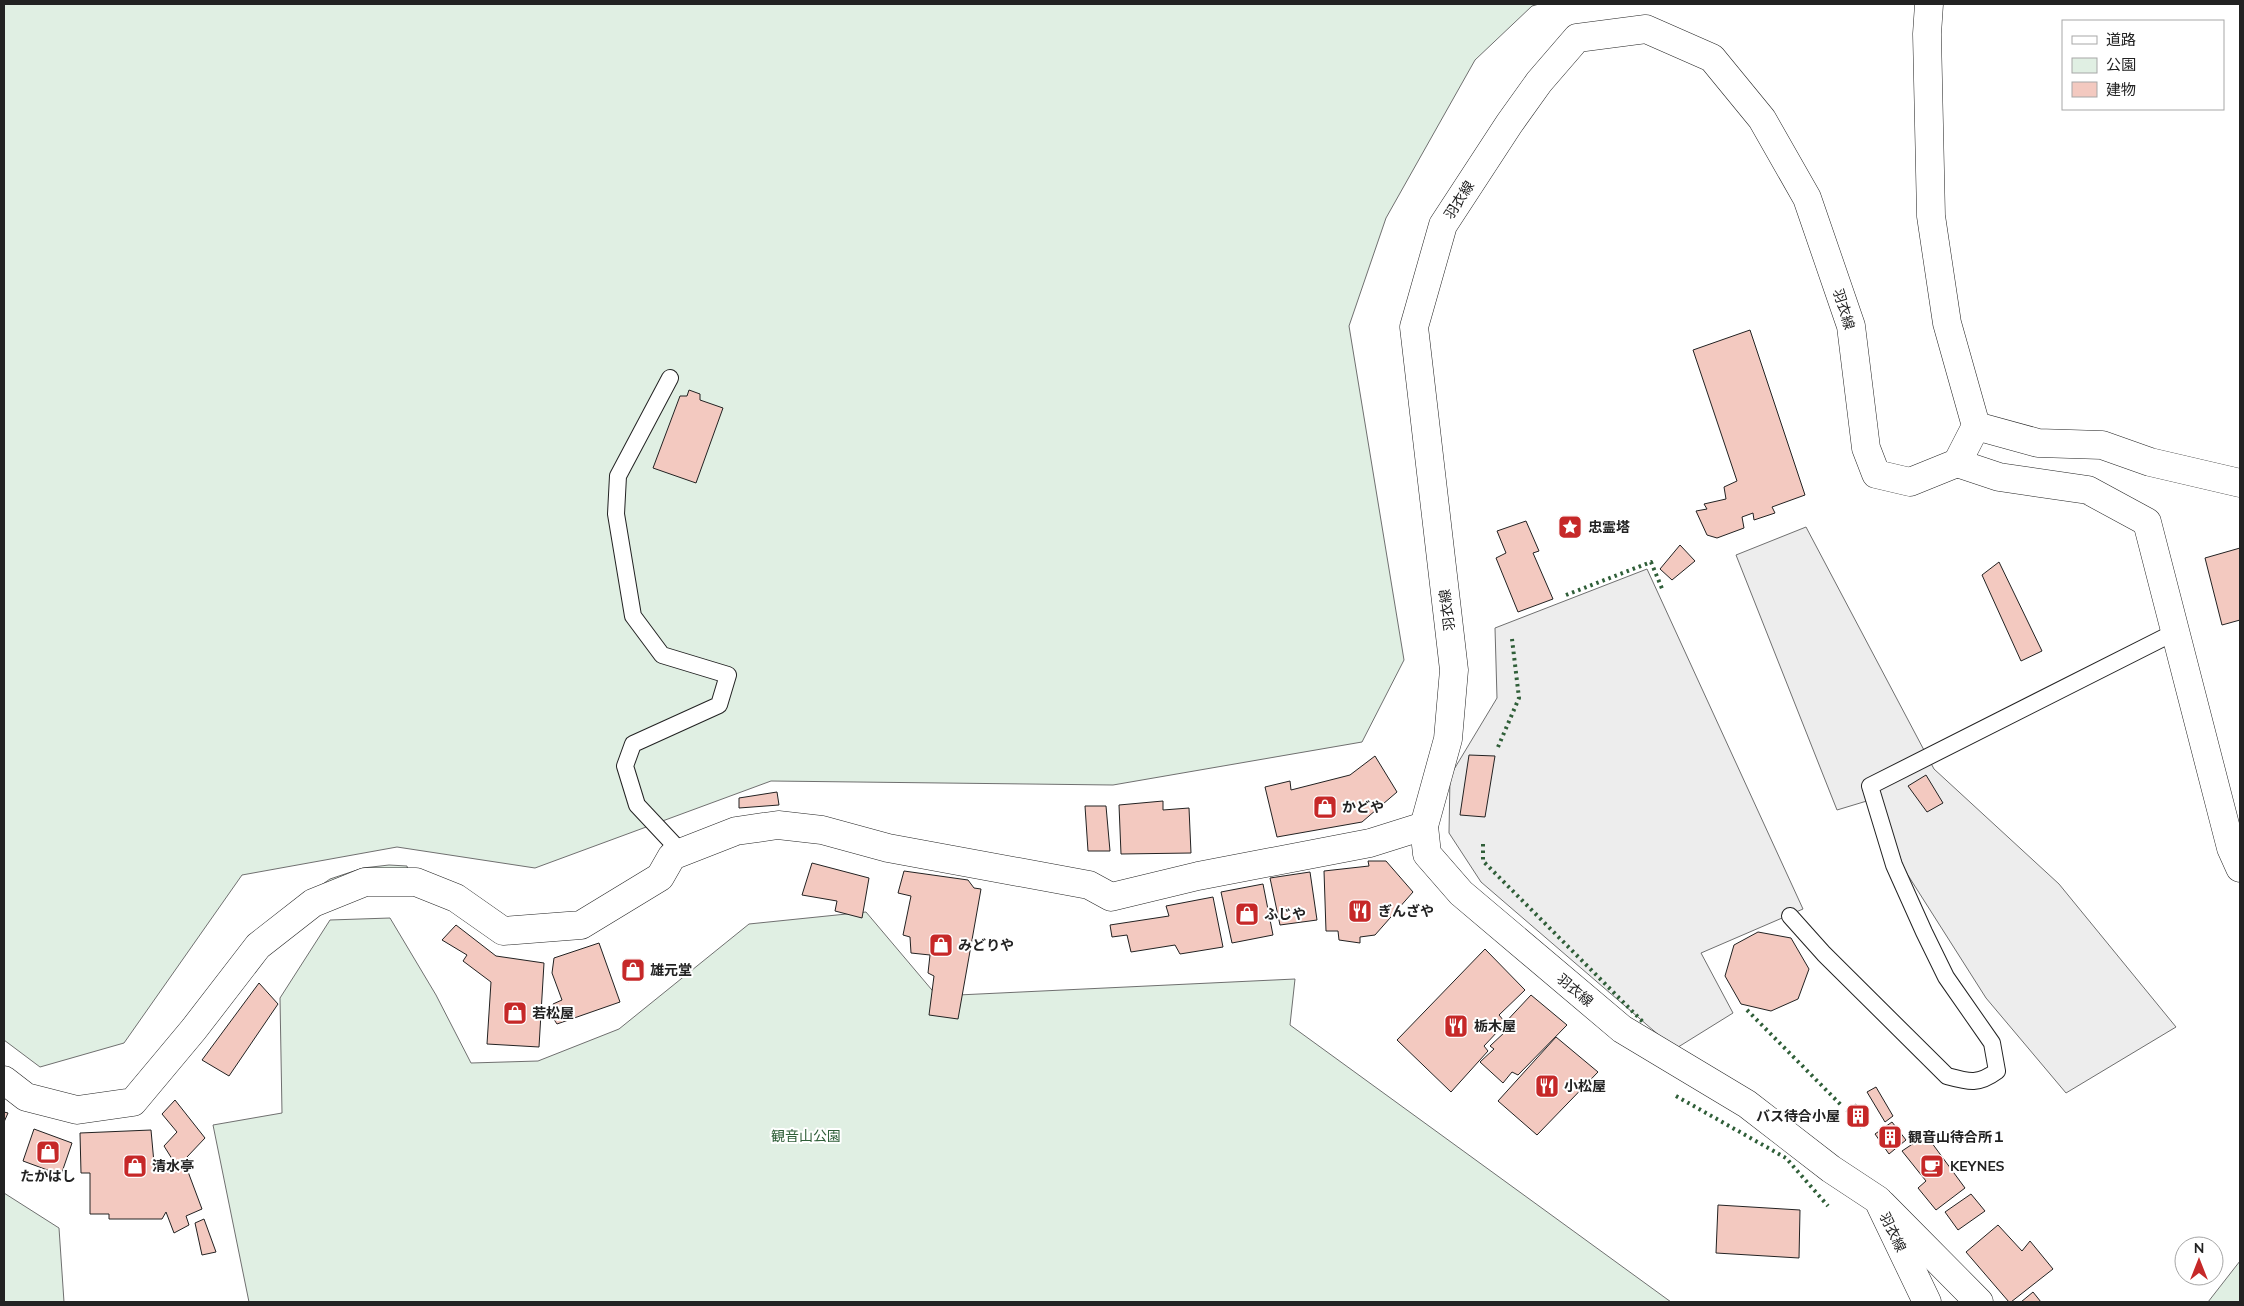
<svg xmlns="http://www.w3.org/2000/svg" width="2244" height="1306" viewBox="0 0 2244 1306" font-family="Mulish,'Noto Sans JP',sans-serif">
	<rect width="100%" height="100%" fill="#fff"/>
	<!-- green -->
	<path fill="#e0efe3" stroke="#6f6f6f" d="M4 4H1539L1532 6 1475 60 1386 218 1349 326 1404 660 1362 742 1113 785 771 781 535 868 397 847 242 875 124 1043 40 1067 4 1040Z
		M389 865 407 866 408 871 243 952 238 949 265 924 330 879 363 868Z
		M866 912 937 996 1295 979 1290 1025 1671 1302H249L213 1125 282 1113 280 998 330 920 390 918 436 995 471 1063 538 1061 619 1029 749 924Z
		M4 1193 59 1228 64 1302H4Z
		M2240 1261V1302H2208Z"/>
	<!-- parking -->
	<path fill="#ededed" stroke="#6f6f6f" d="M1806 527 1934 769 2059 884 2176 1027 2066 1093 1986 998 1904 869 1880 797 1837 810 1736 555Z
		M1647 569 1803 909 1701 953 1733 1013 1675 1049 1481 882 1449 833 1450 776 1497 698 1495 628Z"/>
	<!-- building -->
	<path fill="#f3c9c0" stroke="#222" d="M1750 330 1805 495 1772 507 1775 513 1754 520 1753 513 1742 517 1744 528 1717 538 1707 535 1696 511 1707 509 1704 504 1726 499 1724 487 1737 481 1693 350Z
		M689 390 700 394V400L723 408 696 483 653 468 680 396H687Z
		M1526 521 1539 551 1533 553 1553 599 1518 612 1496 558 1506 553 1497 531Z
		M1680 545 1695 561 1672 580 1660 569Z
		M2240 548V620L2222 625 2205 558Z
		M1999 562 2042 651 2021 661 1982 575Z
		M1469 755 1495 756 1485 817 1460 815Z
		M1375 756 1397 792 1362 822 1277 837 1265 787 1290 781 1291 790 1350 775Z
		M1926 775 1943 803 1927 812 1908 786Z
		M777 792 779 805 739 808V798Z
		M1163 801V810L1189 808 1191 853 1121 854 1119 805Z
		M1085 806H1106L1110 851H1088Z
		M1368 861H1386L1413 892 1375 935 1360 937V943L1339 940 1338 931H1326L1324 871 1369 866Z
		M812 863 869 878 862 918 835 911 837 901 802 895Z
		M904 871 968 880 974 888 981 889 958 1019 929 1015 934 976 928 973 930 955 911 953 910 937 903 935 911 896 898 893Z
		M1310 872 1317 920 1280 925 1270 878Z
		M1263 884 1273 935 1232 943 1221 892Z
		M1213 897 1223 947 1180 954 1175 945 1131 952 1127 935 1112 937 1110 925 1169 916 1166 906Z
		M456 925 496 956 544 963 539 1047 487 1044 491 982 463 961 467 955 442 940Z
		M1758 932 1791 938 1809 969 1798 999 1771 1011 1741 1004 1725 976 1734 945Z
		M599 943 620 1002 557 1024 551 1015 556 1013 553 1004 562 1000 552 973 554 958Z
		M1485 949 1525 990 1499 1015 1504 1021 1499 1030 1484 1046 1488 1051 1451 1092 1397 1040Z
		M636 960 644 968 628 982 622 971Z
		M259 983 278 1004 229 1076 202 1060Z
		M1531 995 1567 1025 1518 1075 1512 1072 1503 1083 1480 1062 1494 1049 1490 1046 1506 1031 1501 1027Z
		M1556 1037 1598 1072 1537 1135 1498 1101Z
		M1876 1087 1893 1116 1885 1122 1867 1092Z
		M175 1100 205 1138 187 1157 193 1161 187 1169 202 1209 186 1216 189 1225 174 1233 166 1212 162 1219H109V1214H90V1173H81L80 1133 151 1130 154 1163 174 1162 164 1146 177 1132 162 1114Z
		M1856 1104 1869 1122 1860 1128 1846 1111Z
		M4 1112 8 1113 4 1122Z
		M1892 1122 1906 1140 1889 1154 1875 1134Z
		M34 1129 72 1143 61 1175 23 1161Z
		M1926 1135 1965 1188 1936 1210 1918 1188 1926 1181 1902 1151Z
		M1971 1194 1985 1211 1958 1230 1945 1212Z
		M1718 1205 1800 1210 1799 1258 1716 1253Z
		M204 1219 216 1252 202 1255 195 1223Z
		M1998 1225 2022 1251 2030 1241 2053 1269 2011 1302H2009L1966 1252Z
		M2033 1292 2041 1302H2021Z"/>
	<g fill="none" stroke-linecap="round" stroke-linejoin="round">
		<!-- service casing -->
		<g stroke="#222" stroke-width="18">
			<path id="service" d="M670 378 618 476 616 514 633 616 662 655 728 675 719 705 633 744 625 766 637 805 682 853
				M1790 916 1824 954 1947 1076C1969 1082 1978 1085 1997 1071L1992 1043 1946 977 1924 932 1894 865 1870 786 2175 632"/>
		</g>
		<!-- minor casing -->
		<g stroke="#222" stroke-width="29">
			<path id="minor" d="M1976 426 2038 443 2102 445 2150 462 2240 483
				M1957 463 1999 477 2088 490 2147 522 2231 848 2240 868
				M4 1080 26 1097 77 1110 133 1102 194 1029 258 946 313 903 365 882H416L456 898 503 931 581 925 660 877 672 856 736 831 778 825 822 830 888 848 1089 885 1111 897 1198 876 1370 843 1424 826
				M1882 1204 1979 1302"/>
		</g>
		<!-- tertiary casing -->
		<g stroke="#222" stroke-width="29">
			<path id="tertiary" d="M1927 1302 1878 1200 1831 1169 1747 1104 1622 1029 1461 893 1427 854 1424 826 1448 739 1454 670 1414 327 1443 225 1509 124 1539 82 1577 38 1646 29 1712 58 1762 119 1807 198 1851 326 1866 448 1876 474 1910 482 1957 463 1976 426 1947 323 1931 216 1927 34 1929 4"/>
		</g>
		<!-- service -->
		<use href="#service" stroke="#fff" stroke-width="16"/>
		<!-- minor -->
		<use href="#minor" stroke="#fff" stroke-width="28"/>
		<!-- tertiary -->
		<use href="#tertiary" stroke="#fff" stroke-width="28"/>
		<!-- hedge -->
		<path stroke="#2f5e38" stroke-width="4" stroke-dasharray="2.5 4" stroke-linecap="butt" d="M1566 595 1651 562 1663 591
			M1498 747 1519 698 1512 639
			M1483 844V861L1645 1024
			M1747 1010 1843 1107
			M1676 1096 1786 1158 1828 1206"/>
	</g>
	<!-- icons -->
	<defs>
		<g id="sight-square" transform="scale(1.25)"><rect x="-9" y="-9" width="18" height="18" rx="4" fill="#c62828" stroke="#fff"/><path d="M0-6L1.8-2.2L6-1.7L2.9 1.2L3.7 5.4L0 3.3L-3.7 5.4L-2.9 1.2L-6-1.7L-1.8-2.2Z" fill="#fff"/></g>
		<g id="shop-square" transform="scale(1.25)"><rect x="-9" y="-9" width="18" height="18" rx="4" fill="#c62828" stroke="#fff"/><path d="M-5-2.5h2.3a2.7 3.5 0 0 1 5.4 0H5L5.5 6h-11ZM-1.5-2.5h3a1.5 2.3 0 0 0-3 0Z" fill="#fff"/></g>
		<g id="restaurant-square" transform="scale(1.25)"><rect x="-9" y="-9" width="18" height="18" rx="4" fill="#c62828" stroke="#fff"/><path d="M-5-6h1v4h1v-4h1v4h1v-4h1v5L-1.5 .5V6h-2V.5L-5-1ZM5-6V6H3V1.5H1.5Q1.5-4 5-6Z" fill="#fff"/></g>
		<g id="building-square" transform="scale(1.25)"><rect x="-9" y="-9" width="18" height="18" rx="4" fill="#c62828" stroke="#fff"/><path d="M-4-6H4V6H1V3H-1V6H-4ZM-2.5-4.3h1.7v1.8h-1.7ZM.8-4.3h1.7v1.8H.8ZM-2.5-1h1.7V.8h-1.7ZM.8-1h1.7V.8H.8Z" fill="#fff"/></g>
		<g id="cafe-square" transform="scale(1.25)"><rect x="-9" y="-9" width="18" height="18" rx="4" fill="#c62828" stroke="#fff"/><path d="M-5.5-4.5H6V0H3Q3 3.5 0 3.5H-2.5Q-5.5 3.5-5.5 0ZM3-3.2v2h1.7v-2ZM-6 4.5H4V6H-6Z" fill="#fff"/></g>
	</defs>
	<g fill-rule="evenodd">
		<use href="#sight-square" x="1570" y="527"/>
		<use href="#shop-square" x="1325" y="807"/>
		<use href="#restaurant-square" x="1360" y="911"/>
		<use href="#shop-square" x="1247" y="914"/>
		<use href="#shop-square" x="941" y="945"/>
		<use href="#shop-square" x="633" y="970"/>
		<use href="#shop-square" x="515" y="1013"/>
		<use href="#restaurant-square" x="1456" y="1026"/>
		<use href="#restaurant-square" x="1547" y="1086"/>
		<use href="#building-square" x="1858" y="1116"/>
		<use href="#building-square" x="1890" y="1137"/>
		<use href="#shop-square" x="48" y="1152"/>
		<use href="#shop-square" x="135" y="1166"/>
		<use href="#cafe-square" x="1932" y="1166"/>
	</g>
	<g text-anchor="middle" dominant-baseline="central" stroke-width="4" stroke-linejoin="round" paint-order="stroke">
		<!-- street labels -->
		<g font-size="14" fill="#222" stroke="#fff">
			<text transform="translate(1459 200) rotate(-57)">羽衣線</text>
			<text transform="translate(1844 309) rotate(73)">羽衣線</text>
			<text transform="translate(1447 610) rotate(-97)">羽衣線</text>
			<text transform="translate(1575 990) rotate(40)">羽衣線</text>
			<text transform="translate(1893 1232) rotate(64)">羽衣線</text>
		</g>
		<!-- poi labels -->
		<g font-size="14" font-weight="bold" fill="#222" stroke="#fff" text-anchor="start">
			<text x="1588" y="527">忠霊塔</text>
			<text x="1342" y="807">かどや</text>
			<text x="1378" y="911">ぎんざや</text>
			<text x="1264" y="914">ふじや</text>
			<text x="958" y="945">みどりや</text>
			<text x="650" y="970">雄元堂</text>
			<text x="532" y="1013">若松屋</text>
			<text x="1474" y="1026">栃木屋</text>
			<text x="1564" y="1086">小松屋</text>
			<text x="1840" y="1116" text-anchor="end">バス待合小屋</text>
			<text x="1908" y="1137">観音山待合所１</text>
			<text x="152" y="1166">清水亭</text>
			<text x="1950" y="1166">KEYNES</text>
			<text x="48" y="1176" text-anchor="middle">たかはし</text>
		</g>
		<!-- park labels -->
		<g font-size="14" fill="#2f5e38" stroke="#fff">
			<text x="806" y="1136">観音山公園</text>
		</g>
	</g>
	<!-- border -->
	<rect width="2244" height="1306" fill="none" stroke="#222222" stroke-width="10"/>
	<!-- legend -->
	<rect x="2062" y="20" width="162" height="90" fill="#ffffff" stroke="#a7a7a7"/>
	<rect x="2072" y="36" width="25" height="8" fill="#ffffff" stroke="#a7a7a7"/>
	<text x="2106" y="45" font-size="15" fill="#222222">道路</text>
	<rect x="2072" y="58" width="25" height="15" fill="#e0efe3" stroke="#a7a7a7"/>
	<text x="2106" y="70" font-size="15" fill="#222222">公園</text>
	<rect x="2072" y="82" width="25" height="15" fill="#f3c9c0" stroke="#a7a7a7"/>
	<text x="2106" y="95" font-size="15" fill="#222222">建物</text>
	<!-- north arrow -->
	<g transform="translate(2199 1261)"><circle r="24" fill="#ffffff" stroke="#a7a7a7"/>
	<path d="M0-4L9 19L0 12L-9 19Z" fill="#c62828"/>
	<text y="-8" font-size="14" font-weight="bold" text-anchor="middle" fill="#222222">N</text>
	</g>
</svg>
